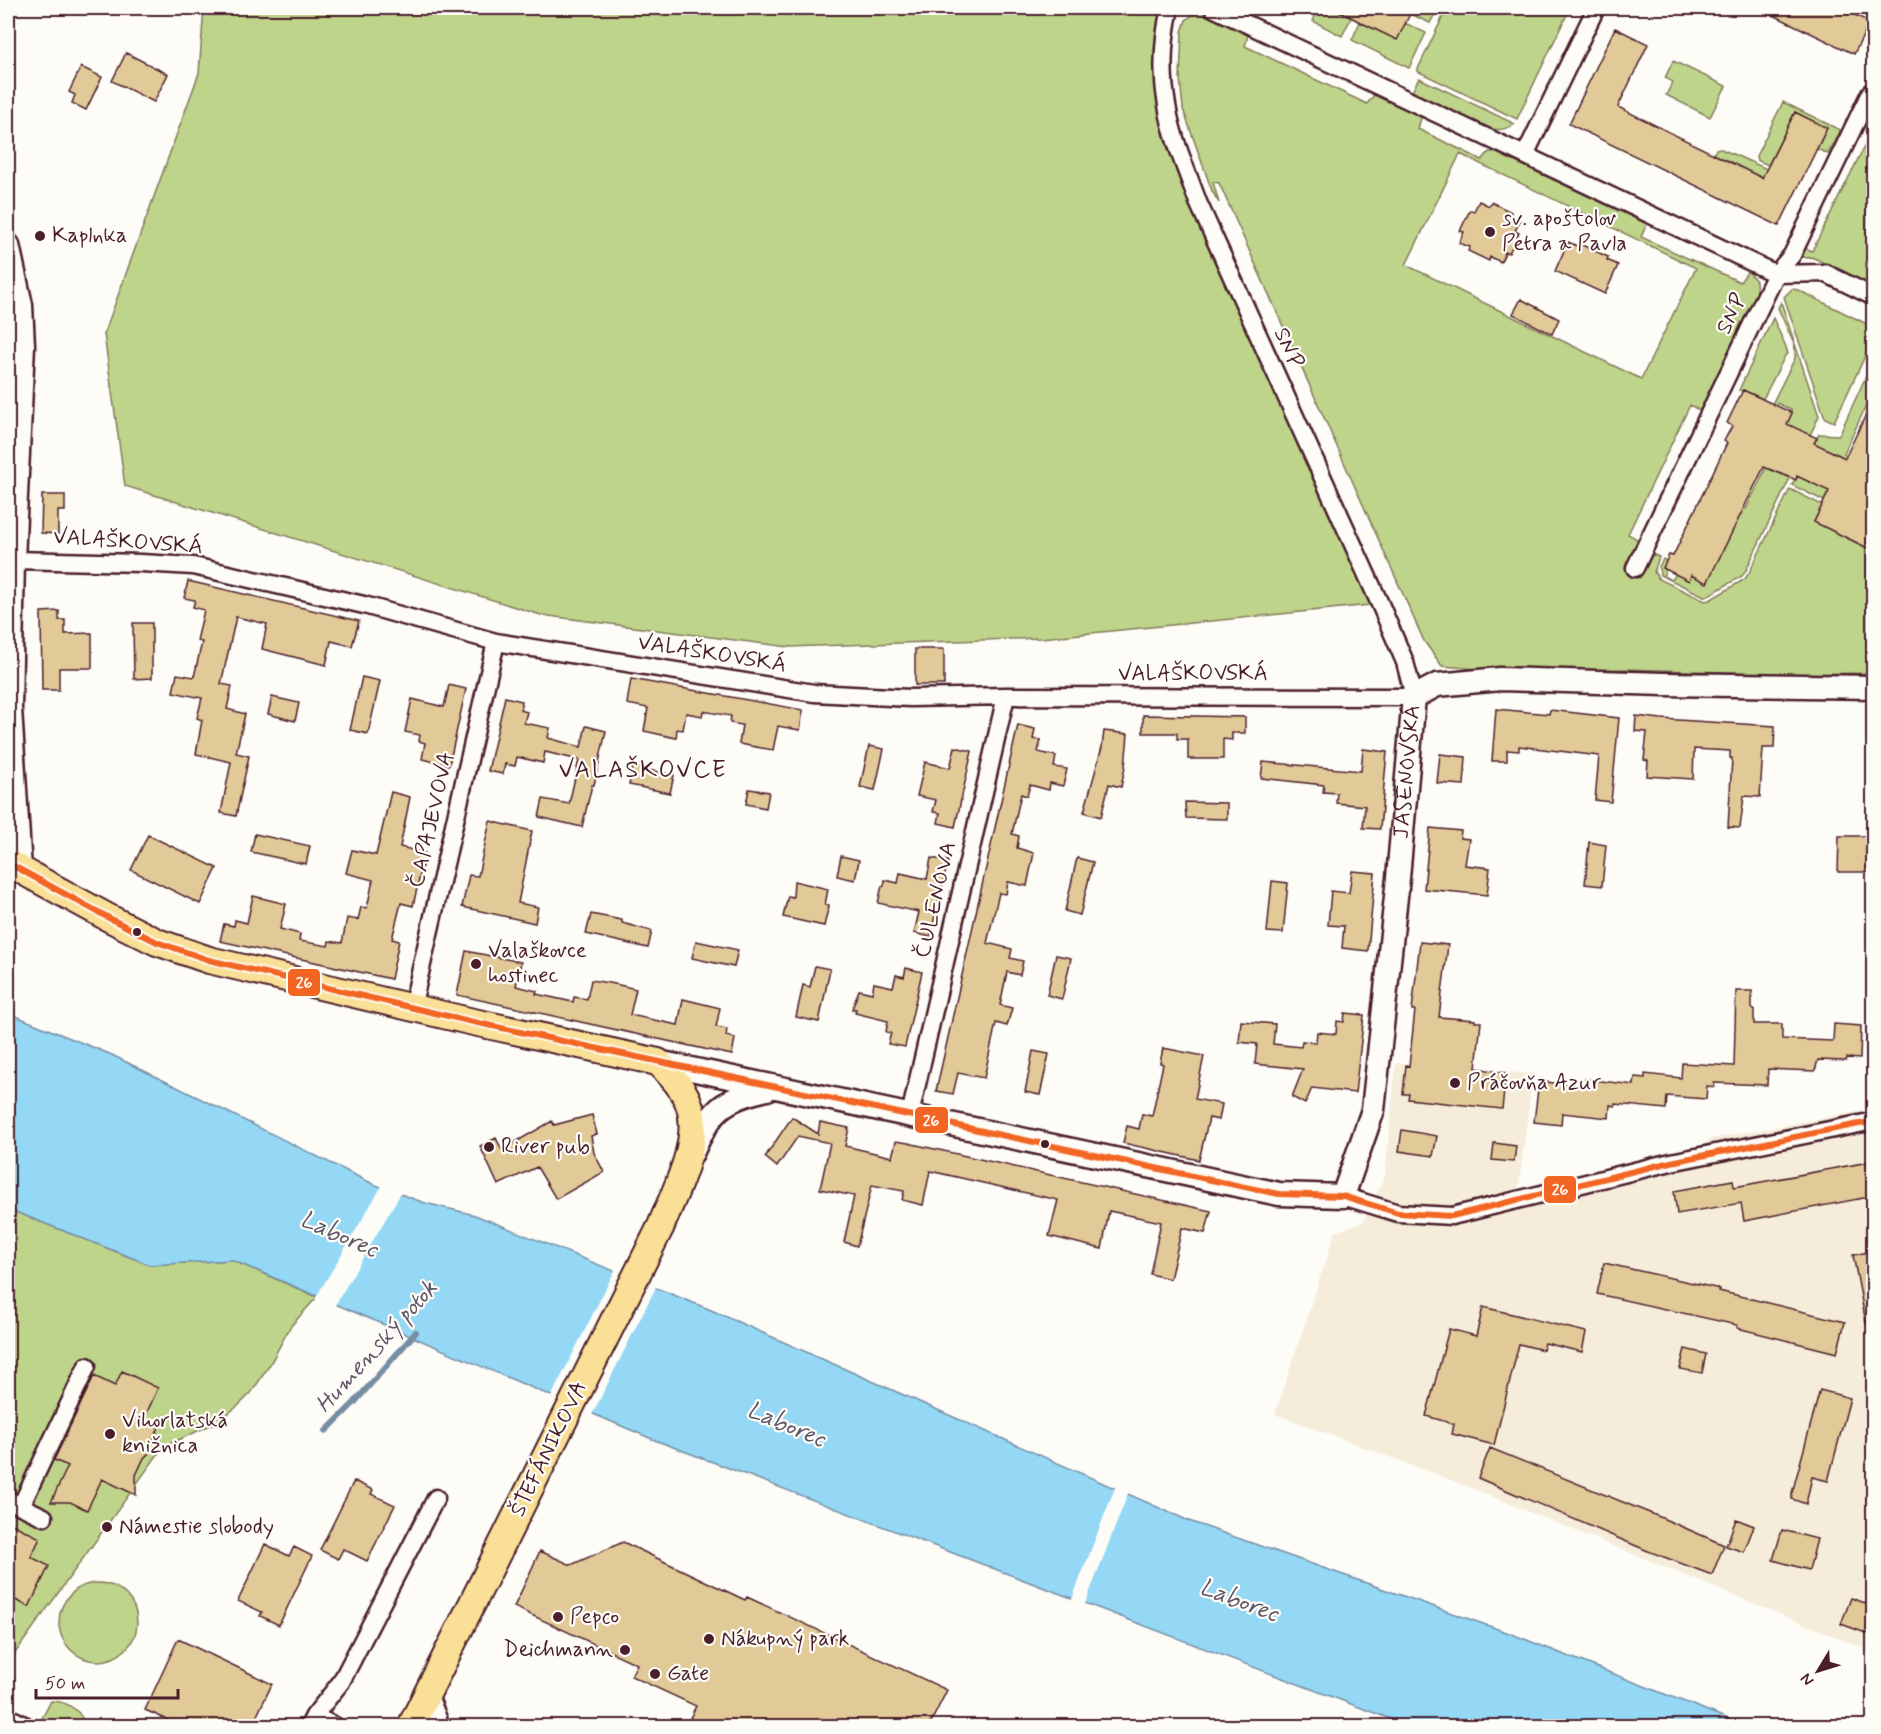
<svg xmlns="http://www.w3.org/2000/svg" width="1881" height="1734" viewBox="0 0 1881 1734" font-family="Mynerve,sans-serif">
	<rect width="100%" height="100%" fill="#fdfcf7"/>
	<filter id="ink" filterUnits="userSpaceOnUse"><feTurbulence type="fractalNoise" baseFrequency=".0167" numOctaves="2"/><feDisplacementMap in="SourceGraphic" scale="12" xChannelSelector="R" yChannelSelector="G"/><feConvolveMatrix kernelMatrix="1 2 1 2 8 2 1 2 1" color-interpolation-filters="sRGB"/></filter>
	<g filter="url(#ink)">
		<!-- built -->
		<path fill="#f5edda" d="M1396 1063 1533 1074 1518 1191 1702 1146 1710 1139 1873 1109V1652L1451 1480 1275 1414 1335 1232 1363 1222 1385 1175Z"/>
		<!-- green -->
		<path fill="#bed48a" stroke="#847a5a" stroke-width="1.5" fill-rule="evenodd" d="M204 8H1170L1168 15 1174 135 1380 604 1041 638 789 647 541 615 125 486 104 334 199 73Z
			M1319 8H1330L1351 18 1342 36 1313 21Z
			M1413 8H1438L1430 23 1410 14Z
			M1447 8H1570L1517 119 1417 71Z
			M1196 12H1206L1244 30 1248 35 1245 46 1367 104 1374 95H1379L1418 114 1421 118 1418 129 1482 160 1489 152H1494L1639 220 1647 224 1641 237 1740 282 1748 271 1756 281 1757 296 1702 412 1690 405 1628 534 1639 540 1628 564V572L1640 578 1652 554 1659 557 1654 572 1659 579 1705 601 1710 600 1745 579 1749 573 1790 489 1822 505 1814 522 1873 551V673L1794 674 1625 669 1516 672 1442 666 1424 641 1219 183 1213 182 1219 203 1212 191 1183 109 1180 78 1182 32 1186 20ZM1460 154 1696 268 1641 379 1406 265Z
			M1360 22 1397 39 1405 23 1426 33 1409 68 1352 40Z
			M1673 61 1726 86 1710 117 1666 95 1673 82 1665 78Z
			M1419 78 1515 124C1506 130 1500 130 1490 129L1412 92Z
			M1783 102 1840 130 1828 154 1817 149 1827 128 1795 112 1768 165 1757 160 1756 156Z
			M1873 129 1874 248 1868 259 1873 262V287L1812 257 1806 258 1800 254V246L1812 251Z
			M1719 148 1767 169 1762 178 1714 154 1716 149Z
			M1792 289 1798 290 1873 327V339L1834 422 1825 418 1784 297Z
			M1781 302 1819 416 1810 435 1784 428 1791 410 1777 403 1775 406 1772 404 1795 358V352L1794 344 1778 308Z
			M1773 318 1786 347 1788 354H1786L1763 399 1743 390 1742 391 1739 390Z
			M1873 361V398L1870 405 1867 404 1844 453 1846 455 1845 458 1814 443 1819 434 1839 435Z
			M1769 462 1790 478 1745 572 1742 576 1706 597 1660 575 1659 567 1663 559 1666 561 1663 568 1666 570 1663 576 1672 580 1676 574 1688 580 1691 575 1707 582 1744 507 1746 509Z
			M1797 476 1829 491 1824 501 1792 485Z
			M8 1209 150 1265 232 1260 317 1297 290 1327 269 1366 251 1393 238 1406 215 1423 163 1447 8 1663Z
			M59 1622a39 39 0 1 1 78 0a39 39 0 1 1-78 0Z
			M51 1701C66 1701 82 1710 85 1726H38Z"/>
		<!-- water -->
		<path fill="#94d8f5" stroke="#768ea4" stroke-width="1.5" d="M8 1013 112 1055 373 1184 425 1203 475 1215 711 1310 1189 1521 1509 1633 1746 1726H1409L652 1439 232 1260 150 1265 8 1209Z"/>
		<!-- pier -->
		<path fill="#fdfcf7" d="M383 1184 402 1191 334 1307 315 1299Z
			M616 1268 657 1285 591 1417 550 1399Z
			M1116 1485 1129 1491 1084 1607 1071 1602Z"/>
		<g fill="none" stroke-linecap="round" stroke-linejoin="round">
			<!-- stream -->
			<path stroke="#768ea4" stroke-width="6" d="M326 1431 354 1403 416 1332"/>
		</g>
		<!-- building -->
		<path fill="#e2c998" stroke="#4a1f2b" stroke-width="1.5" d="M1334 8H1413L1397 40 1360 22Z
			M1759 8H1840L1870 22 1854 54Z
			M1615 28 1648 44 1618 107 1762 178 1795 112 1827 128 1779 226 1569 124Z
			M126 53 168 74 154 102 112 81Z
			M81 67 102 77 86 110 72 103 75 95 69 92Z
			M1479 201 1489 206 1491 202 1511 212 1510 216 1520 221 1515 231 1519 233 1509 253 1505 252 1501 262 1490 257 1489 261 1468 251 1470 247 1459 243 1464 232 1460 231 1470 210 1474 211Z
			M1568 242 1579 247 1580 244 1608 257 1607 260 1618 265 1605 294 1555 271Z
			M1521 299 1559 319 1552 334 1513 314Z
			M1743 390 1792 413 1787 424 1817 438 1814 443 1845 458 1874 398V551L1814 522 1829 491 1797 476 1796 480 1764 467 1707 583 1691 575 1689 581 1663 568 1669 555 1673 556 1727 443 1724 441 1732 426 1727 423Z
			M42 495H65V511H58V534L41 533Z
			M188 581 359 621 352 646 331 641 326 665 262 649 267 624 236 617 221 684 232 686 227 709 245 714 236 753 249 756 236 816 221 813 231 762 196 754 202 720 197 718 202 698 173 692 177 674 194 677 202 642 197 641 204 610 193 607 195 600 184 598Z
			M59 611V620H65V634L92 633V668H59V690H42L41 612Z
			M133 623H152V678L134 679Z
			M915 649H944V685H915Z
			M362 677 380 681 368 734 350 730Z
			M631 679 803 710 800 730 778 726 773 750 739 744 742 725 730 723 731 716 703 711 702 716 686 713 683 730 677 729 676 738 644 731 648 708 627 704Z
			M449 685 466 689 449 765 422 759 425 743 419 741 420 735 405 732 412 699 444 707Z
			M272 697 299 703 295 721 268 714Z
			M505 697 522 701 520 710 527 712 524 723 550 728 548 738 581 747 586 726 606 731 594 785H592L582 827 539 817 543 799 569 804 579 760 545 752 543 763 517 757 515 766 505 764 503 774 488 771Z
			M1496 709 1549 714 1550 710 1619 718 1611 802 1595 800 1599 756 1519 746V751L1507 750V761H1492Z
			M1143 715 1245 717V733H1232V740L1223 739V759H1188V739H1177V733H1143Z
			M1636 716 1661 719 1775 726 1774 748H1763L1760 797 1744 796 1740 828 1728 827 1732 758H1730V751L1694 749 1693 779 1647 776 1648 761 1644 760 1647 732 1635 731Z
			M1018 725 1035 729 1033 739 1041 740 1038 752 1056 756 1054 767 1067 769 1063 786 1050 783 1049 790 1030 785 1027 796 1021 794 1012 834 1019 836 1017 848 1034 853 1029 876 1027 886 1008 882 1006 894 999 893 987 943 1012 949 1010 958 1023 961 1020 975 1007 972 1000 1005 1012 1008 1007 1026 996 1023 984 1078 958 1073 953 1094 936 1091Z
			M1104 731 1128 734 1125 767 1121 787 1109 784 1101 817 1084 812 1102 747Z
			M869 746 884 749 875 790 860 787Z
			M955 747 972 751 955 827 938 823 940 813 933 812 936 800 917 796 925 762 950 768Z
			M1363 749 1387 752 1380 829 1363 828 1365 806 1336 803 1337 793 1323 792 1324 785 1261 778 1263 762 1361 771Z
			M1440 754 1466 757 1464 785 1437 783Z
			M633 767 674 775 670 793 629 785Z
			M749 789 769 792 766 808 746 804Z
			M391 792 410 797 400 847 425 853 413 906 401 903 392 939 399 941 391 979 220 941 224 924 234 926 235 920 247 923 253 896 286 904 280 929 300 934 299 941 328 946 329 941 342 943 347 918 358 920 361 907 367 908 373 880 346 873 352 850 376 855Z
			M1185 802 1227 803V819L1186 818Z
			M490 821 532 831 518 903 538 907 535 923 462 907 469 875 478 876Z
			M1430 828 1461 831 1460 838 1469 839 1465 865 1490 868 1487 895 1424 889Z
			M255 834 310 846 306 864 251 852Z
			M148 835 217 868 200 904 131 870Z
			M1839 836H1871V872H1838Z
			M1589 842 1606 845 1602 886 1585 884Z
			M841 856 859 860 855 880 837 876Z
			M931 858 948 861 930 937 914 933 919 912 878 903 882 886H884L885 880 898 883 900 873 927 879Z
			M1077 858 1093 862 1080 915 1065 911Z
			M1352 871 1375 873 1368 951 1342 948 1344 926 1328 925 1331 891 1349 893Z
			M794 881 828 889 825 905H829L824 926 783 917 788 896 793 897Z
			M1272 881 1288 883 1283 933 1267 932Z
			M591 914 622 920V923L652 931 648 948 586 934Z
			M696 941 738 950 734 967 692 958Z
			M1420 942 1448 945 1439 1017 1475 1020V1022H1481L1476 1068 1506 1073 1502 1109 1408 1099 1409 1094H1403L1406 1065 1409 1066 1415 1010H1412Z
			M466 951 521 962 516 986 537 991 536 994 573 1002 574 997 587 999 591 980 615 984 636 989 630 1015 678 1025 683 999 720 1008 716 1027 727 1029 726 1036 735 1038 732 1055 457 995Z
			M1056 955 1071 958 1062 999 1047 995Z
			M815 966 830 969 819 1022 796 1017 803 985 810 987Z
			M906 968 922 972 905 1047 888 1044 891 1033 886 1032 888 1021 855 1013 856 1009H852L859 990 872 993 874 983 893 987 896 975 904 977Z
			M1736 991H1752V1009H1754V1024H1782V1039L1833 1041 1834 1024 1861 1026 1860 1059 1847 1058 1846 1061 1818 1060 1815 1071 1768 1069 1767 1085 1714 1083V1087L1707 1086 1706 1099 1667 1096 1666 1109 1615 1104V1106L1610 1105 1609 1118 1562 1113 1561 1125 1534 1122 1539 1081 1584 1087 1585 1079 1634 1085 1635 1077 1645 1078V1074L1681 1078 1682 1063 1734 1066Z
			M1345 1013 1364 1015 1355 1093 1312 1088 1305 1104 1292 1097 1303 1069 1255 1064 1257 1044 1239 1042 1241 1021 1275 1024 1273 1044 1301 1047 1302 1041 1316 1042 1317 1032 1336 1034 1337 1021 1344 1022Z
			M1163 1048 1204 1056 1195 1099 1222 1104 1219 1120 1209 1118 1199 1160 1123 1143 1127 1126 1139 1129 1142 1114 1152 1116 1163 1064 1160 1063Z
			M1033 1051 1049 1054 1040 1095 1025 1092Z
			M592 1115 597 1134 591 1136 594 1153 604 1172 556 1199 537 1167 498 1185 480 1146 496 1138 502 1150 552 1121 554 1125Z
			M792 1117 818 1134 820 1122 849 1128 845 1146 892 1157 896 1141 908 1143 1211 1211 1205 1233 1182 1228 1170 1279 1150 1274 1161 1222 1109 1211 1102 1249 1049 1236 1058 1200 930 1171 923 1205 902 1200 904 1191 872 1185 857 1246 844 1242 854 1196 820 1189 830 1143 798 1136 777 1167 765 1157Z
			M1402 1130 1437 1136 1433 1156 1399 1151Z
			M1494 1143 1516 1146 1514 1162 1492 1160Z
			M1874 1161V1196L1744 1221 1741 1203 1677 1214 1674 1191 1733 1180 1734 1187Z
			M1874 1251V1323H1866L1853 1255Z
			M1604 1263 1720 1289 1719 1291 1845 1322 1837 1353 1737 1328V1325L1597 1294Z
			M1483 1307 1586 1332 1582 1352 1545 1343 1543 1350 1519 1344 1494 1445 1452 1434 1454 1424 1426 1416 1449 1329 1476 1336Z
			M1685 1349 1706 1354 1702 1373 1680 1369Z
			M122 1371 158 1388 144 1419 159 1427 148 1450 150 1452 144 1458 136 1475V1495L102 1479 87 1510 70 1502H51L68 1466 54 1460 94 1376 115 1386Z
			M1820 1390 1850 1398 1828 1481 1812 1477 1806 1504 1792 1499V1493Z
			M1490 1448 1662 1518 1724 1545 1712 1575 1648 1551 1478 1478Z
			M354 1481 373 1490 371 1494 395 1505 367 1561 343 1549 338 1559 320 1550Z
			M1736 1519 1754 1526 1744 1552 1726 1546Z
			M8 1522 40 1538 31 1557 49 1566 29 1607 8 1596Z
			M1782 1530 1817 1539 1809 1570 1773 1560Z
			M623 1542 745 1600 747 1597 947 1690 929 1726H707L690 1718 696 1706 631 1676 637 1664 514 1607 540 1551 571 1565Z
			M265 1544 289 1556 294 1547 312 1556 279 1625 260 1616 262 1612 238 1601Z
			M1851 1598 1874 1606V1636L1841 1624Z
			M178 1639 272 1684 252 1726H182L145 1710Z"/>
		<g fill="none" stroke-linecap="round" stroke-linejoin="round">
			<!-- street casing -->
			<g stroke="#4a1f2b" stroke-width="21">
				<path id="street" d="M1213 8 1776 274 1825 273 1874 297
					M1525 155 1596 8
					M13 560 141 563 193 566 364 605 496 642 814 693 910 698 1006 696 1414 697 1405 662 1380 604 1198 202C1187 171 1172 138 1167 105 1161 72 1163 39 1170 8
					M1635 568 1776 274 1792 255 1870 93 1874 90
					M412 1008 496 642
					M910 1115 1006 696
					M1343 1196 1398 1213 1452 1216 1671 1162 1874 1121
					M8 1500 44 1517
					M21 1506 87 1366
					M428 1693 441 1726
					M314 1716 335 1726
					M8 1717 26 1726
					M309 1726 314 1716 341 1682 436 1498"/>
			</g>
			<!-- secondary casing -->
			<g stroke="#4a1f2b" stroke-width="27">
				<g id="secondary">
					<path d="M8 245 21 305 23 345 13 560 10 708 20 870"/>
					<path id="s1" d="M658 1062 1279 1194 1343 1196 1373 1110 1398 878 1414 697 1437 685 1500 679 1664 684 1874 687"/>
					<path d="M692 1153C711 1111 721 1099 767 1089"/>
				</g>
			</g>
			<!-- primary casing -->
			<g stroke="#4a1f2b" stroke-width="30">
				<path id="primary" d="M8 863 109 918 157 942 209 960 469 1021 658 1062C671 1076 685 1089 690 1107 701 1143 674 1193 661 1226L411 1726"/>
			</g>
			<!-- street -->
			<use href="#street" stroke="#fdfcf7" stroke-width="16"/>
			<!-- secondary -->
			<use href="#secondary" stroke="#fdfcf7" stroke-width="22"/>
			<!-- primary -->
			<use href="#primary" stroke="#fadf96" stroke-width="26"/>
			<!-- bus-1 casing -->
			<g stroke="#fdfcf7" stroke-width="10">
				<path id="bus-1" d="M8 863 109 918 157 942 209 960 469 1021 1216 1181 1279 1194 1343 1196 1398 1213 1452 1216 1671 1162 1874 1121"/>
			</g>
			<!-- bus-1 -->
			<use href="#bus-1" stroke="#f26522" stroke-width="6"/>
		</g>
	</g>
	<!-- markers -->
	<g fill="#4a1f2b" stroke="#fdfcf7" stroke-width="2">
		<circle cx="1490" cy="232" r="6"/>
		<circle cx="40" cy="236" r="6"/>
		<circle cx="137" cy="932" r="5"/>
		<circle cx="476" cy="964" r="6"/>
		<circle cx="1455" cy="1083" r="6"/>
		<circle cx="1045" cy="1144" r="5"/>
		<circle cx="489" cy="1147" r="6"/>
		<circle cx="110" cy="1434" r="6"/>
		<circle cx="107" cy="1527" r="6"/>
		<circle cx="558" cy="1617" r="6"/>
		<circle cx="709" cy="1639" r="6"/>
		<circle cx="625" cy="1650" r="6"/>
		<circle cx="655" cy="1674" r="6"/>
	</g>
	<g text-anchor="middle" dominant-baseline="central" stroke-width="4.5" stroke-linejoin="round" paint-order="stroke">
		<!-- poi labels -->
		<g font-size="22" fill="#4a1f2b" stroke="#fdfcf7" text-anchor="start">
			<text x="1502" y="219">sv. apoštolov<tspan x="1502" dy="25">Petra a Pavla</tspan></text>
			<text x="52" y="236">Kaplnka</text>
			<text x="488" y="951">Valaškovce<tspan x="488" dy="25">hostinec</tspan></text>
			<text x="1467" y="1083">Práčovňa Azur</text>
			<text x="501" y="1147">River pub</text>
			<text x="122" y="1421">Vihorlatská<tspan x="122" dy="25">knižnica</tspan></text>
			<text x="119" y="1527">Námestie slobody</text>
			<text x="570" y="1617">Pepco</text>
			<text x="721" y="1639">Nákupný park</text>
			<text x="613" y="1650" text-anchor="end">Deichmann</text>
			<text x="667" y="1674">Gate</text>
		</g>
		<!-- street labels -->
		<g font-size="22" fill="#4a1f2b" stroke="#fdfcf7">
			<text transform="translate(1732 314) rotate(-64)">SNP</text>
			<text transform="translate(1288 348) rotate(66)">SNP</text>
			<text transform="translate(128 542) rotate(4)">VALAŠKOVSKÁ</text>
			<text transform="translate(712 654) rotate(9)">VALAŠKOVSKÁ</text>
			<text x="1193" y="674">VALAŠKOVSKÁ</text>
			<text stroke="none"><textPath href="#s1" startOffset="1130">JASENOVSKÁ</textPath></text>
			<text transform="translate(432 820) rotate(-77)">ČAPAJEVOVA</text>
			<text transform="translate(936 900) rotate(-77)">ČULENOVA</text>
			<text transform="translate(549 1449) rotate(-64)">ŠTEFÁNIKOVA</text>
		</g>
		<!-- neighbourhood labels -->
		<g font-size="24" letter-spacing="1.5" fill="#4a1f2b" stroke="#fdfcf7">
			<text x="643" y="770">VALAŠKOVCE</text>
		</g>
		<!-- water labels -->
		<g font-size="24" font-style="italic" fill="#605668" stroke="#fdfcf7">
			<text transform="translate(339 1235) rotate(24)">Laborec</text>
			<text transform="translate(377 1347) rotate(-48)">Humenský potok</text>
			<text transform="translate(786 1425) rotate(23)">Laborec</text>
			<text transform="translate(1239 1601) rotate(21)">Laborec</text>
		</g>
	</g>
	<g stroke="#fdfcf7" stroke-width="2">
		<rect x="287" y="968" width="34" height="29" rx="6" fill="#f26522"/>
		<rect x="914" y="1106" width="35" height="28" rx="6" fill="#f26522"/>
		<rect x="1543" y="1175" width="34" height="29" rx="6" fill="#f26522"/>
	</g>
	<g font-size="16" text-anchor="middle" font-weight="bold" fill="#fff">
		<text x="304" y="988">26</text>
		<text x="931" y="1126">26</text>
		<text x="1560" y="1195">26</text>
	</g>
	<!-- margin -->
	<rect width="1881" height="1734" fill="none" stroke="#fdfcf7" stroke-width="30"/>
	<rect x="15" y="15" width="1851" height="1704" fill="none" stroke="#4a1f2b" stroke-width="2" filter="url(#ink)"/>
	<!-- north arrow -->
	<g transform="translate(1818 1671) rotate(232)" stroke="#fdfcf7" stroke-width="4.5" paint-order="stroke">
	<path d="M0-4.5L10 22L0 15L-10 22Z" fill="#4a1f2b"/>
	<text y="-9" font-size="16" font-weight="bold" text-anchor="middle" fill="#4a1f2b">N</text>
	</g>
	<!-- scale -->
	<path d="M36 1689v9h142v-9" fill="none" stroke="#4a1f2b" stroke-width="3"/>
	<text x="45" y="1689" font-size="18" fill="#4a1f2b" stroke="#fdfcf7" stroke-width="4.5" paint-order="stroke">50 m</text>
</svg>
